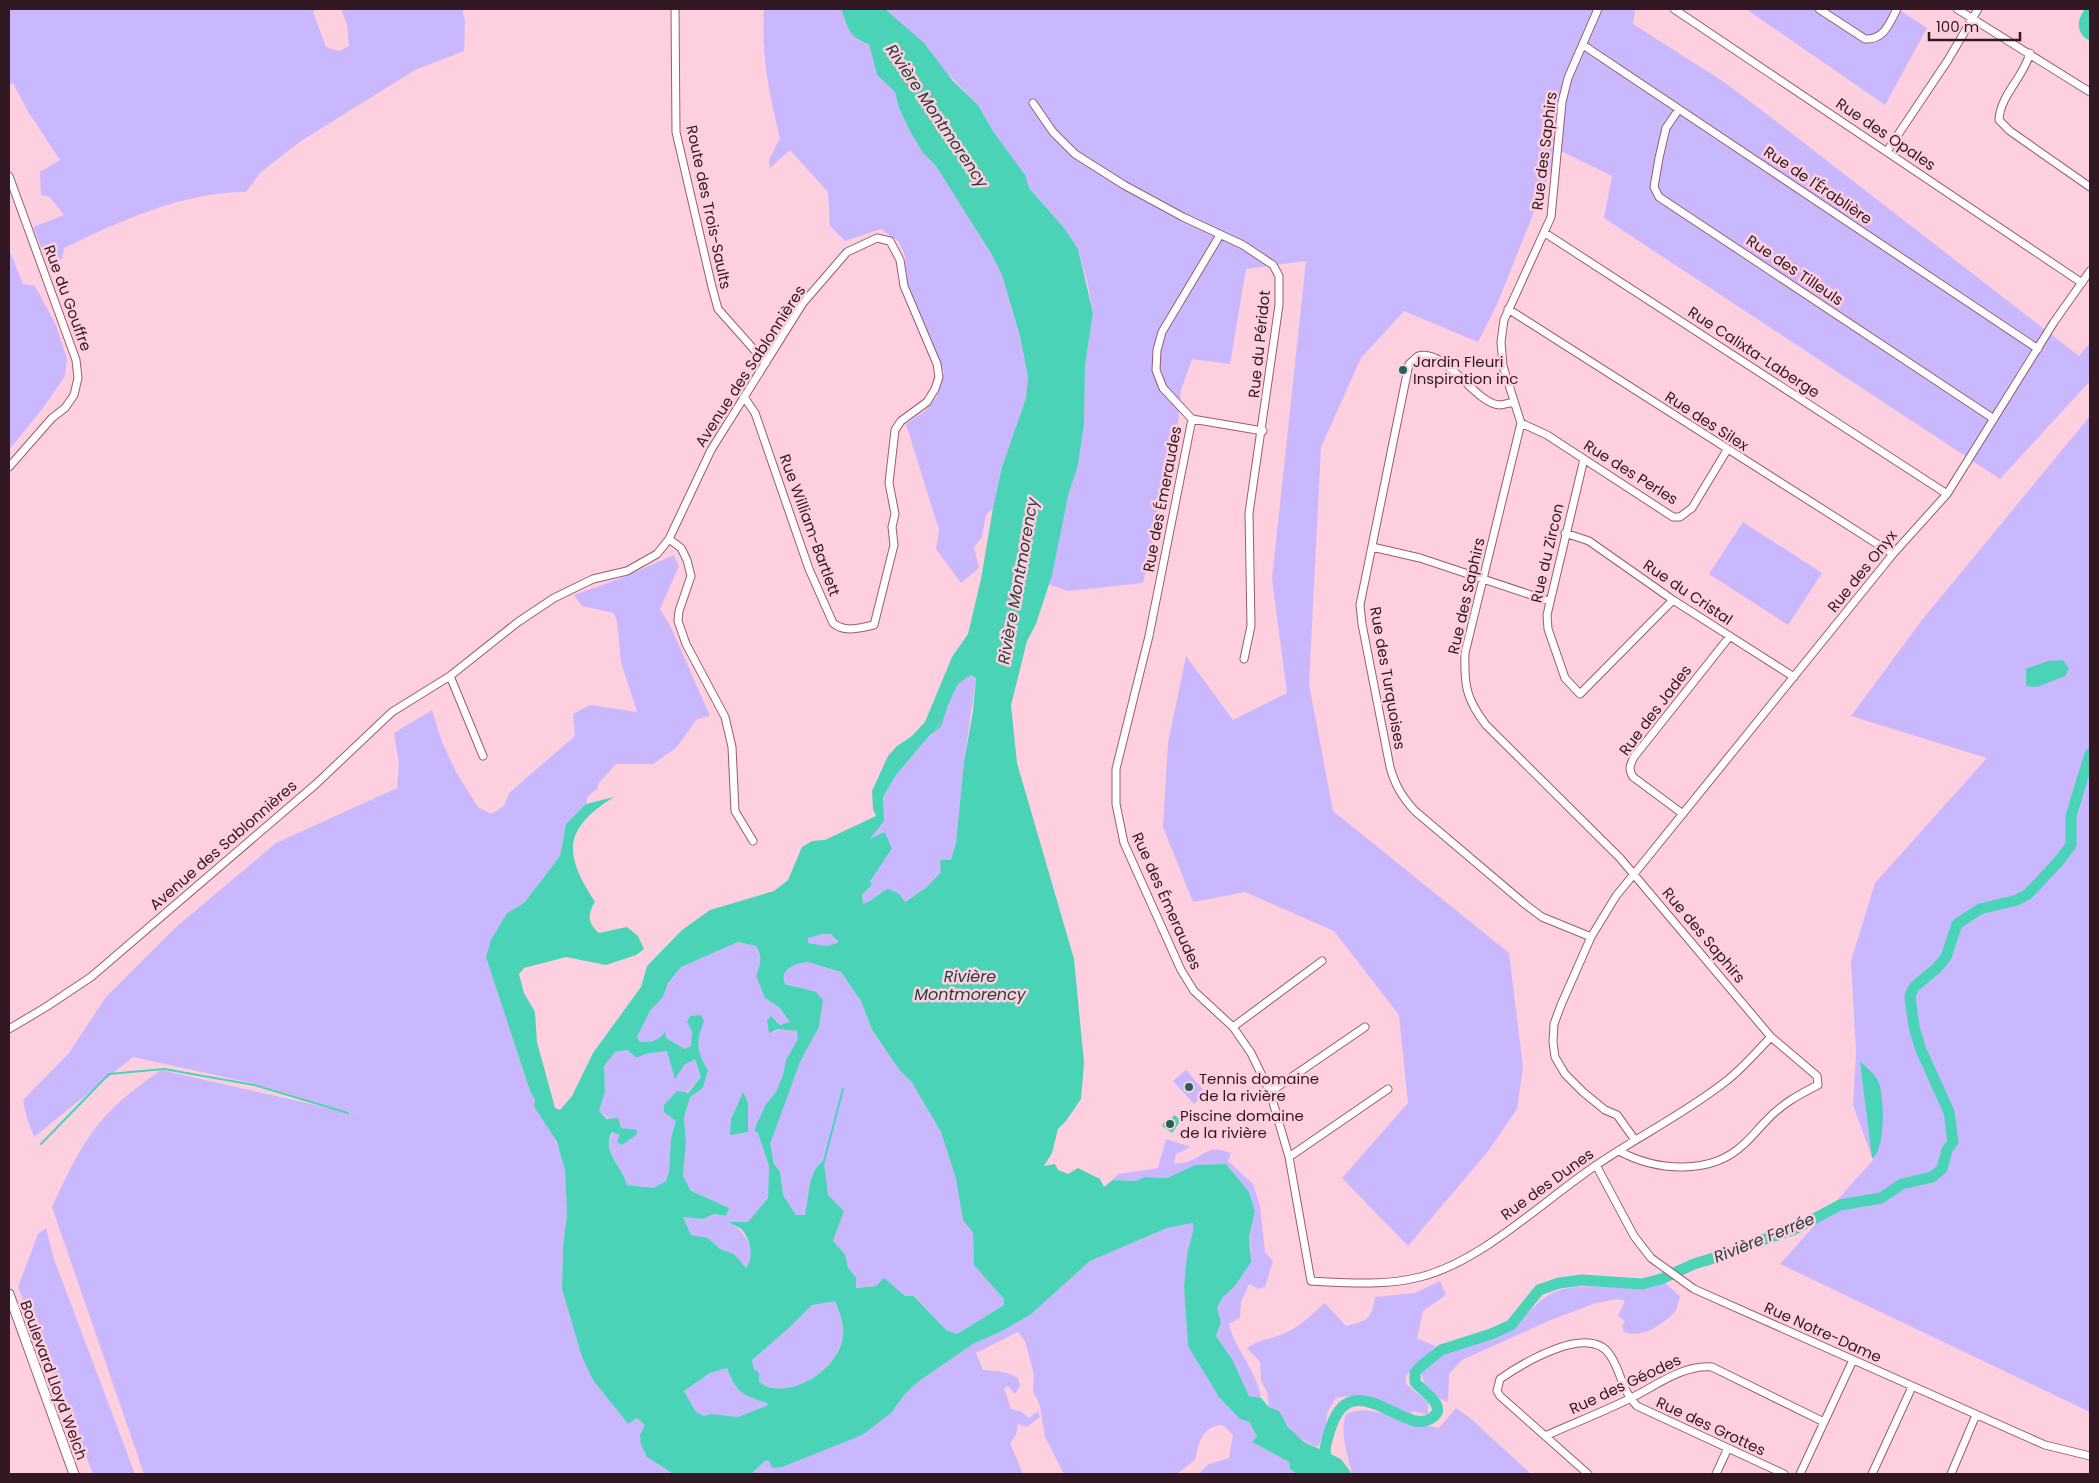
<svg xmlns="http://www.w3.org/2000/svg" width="2099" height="1483" viewBox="0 0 2099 1483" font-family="Poppins,sans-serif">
	<rect width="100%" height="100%" fill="#fdcfdf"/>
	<!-- green -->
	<path fill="#cab8ff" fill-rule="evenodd" d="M9 9H317L313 12 326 47 339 51 349 46 347 25 341 9H462L465 21 464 51 415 70 301 141 261 172 246 192C182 192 121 221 64 248L62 259 49 267 33 227 64 215 50 197 41 195 40 172 60 160 29 113 13 83 9 86Z
		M764 9H841C849 28 848 38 869 44L877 75 895 92 899 108 911 133 923 153 936 166 992 255 1002 275 1020 336 1028 377 1026 398 1002 467 993 508 986 515 982 537 974 547 979 568 961 583 936 549 939 530 906 424 925 411 937 396 944 372 907 282 905 256 899 242 881 229 845 241 830 226 828 192 790 150 770 168 769 160 780 138C769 94 761 54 764 9Z
		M885 9H1635L1633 24 1724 82 1764 112 2079 356 2090 343V381L2000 479 1604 218 1612 176 1559 150 1498 302 1478 342 1404 311 1361 358 1321 447 1309 684 1333 811 1509 953 1523 1067 1517 1109 1489 1150 1408 1246 1342 1178 1408 1103 1399 1015 1334 931 1245 892 1193 902 1163 827 1168 743 1186 656 1233 720 1287 693 1272 579 1306 261 1246 269 1230 364 1192 359 1181 390 1178 423 1143 583 1068 591 1048 584 1068 496 1078 465 1084 424 1085 365 1093 313 1088 285 1078 249 1065 229 1029 188 1024 175 993 131 978 105Z
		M1746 9H1898L1927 28 1885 105Z
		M9 249 23 284 35 286 56 325 67 359 65 376 43 408 9 450Z
		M2090 416V1412L1780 1264 1873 1160 1853 1105 1856 1052 1851 961 1875 883 1987 758 1851 716 1922 620Z
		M1743 522 1822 573 1788 625 1709 574Z
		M674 555 679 566 660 609 671 627 710 716 697 719 676 748 653 764H616L599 783 597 789 588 796 586 804 566 824 560 856 524 903 507 913 486 957 530 1091 560 1150 565 1170 567 1214 563 1247 562 1289 582 1357 593 1380 628 1424 637 1418 645 1425 644 1431 658 1465 673 1474H144L52 1207C65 1179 78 1150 97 1126 114 1104 138 1086 161 1070L355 1114 251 1083 133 1057 34 1137 27 1119 23 1100 69 1053 106 997 175 928 276 843 397 788 399 764 394 733 432 710 442 742 456 772 478 807 491 814 504 806 509 793 575 736 573 714 590 705 637 712 621 662 617 622 614 613 582 606 574 595 619 579Z
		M971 675 976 678 964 762 956 843 951 861 927 887 904 902 880 892 872 901 863 904 862 895 872 886 869 881 892 850 869 840 884 821 883 797 896 775 939 724 958 684Z
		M828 933 836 937 837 943 827 946 808 943 807 938Z
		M738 942 756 946C763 956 760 965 756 976L765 997 779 1007 791 1023 780 1025 776 1020 773 1033 778 1029 798 1031V1039L786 1060 783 1075 776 1092 766 1104 754 1130 758 1133 769 1166 768 1198 748 1223 730 1222C745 1232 759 1251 746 1269L734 1254 720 1249 708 1238 691 1235 683 1217 703 1219 714 1214 726 1216 729 1209 691 1191 683 1176 686 1141 684 1118 690 1097 703 1088 708 1070 699 1055 698 1037 692 1030 691 1046 685 1049 666 1038 645 1043 639 1041 637 1037 650 1011 663 997 668 983 681 967ZM743 1092 747 1132 731 1135V1119Z
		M808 962 841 972 861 1001 872 1031 900 1071 911 1081 941 1132 956 1179 963 1220 973 1233 974 1265 1004 1298V1305L957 1334 946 1330 915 1296H905L884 1279 876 1286 855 1288 856 1277 848 1268 845 1254 833 1241 844 1211 827 1195 824 1164 812 1181 805 1216 796 1215 783 1195 780 1172 774 1164 769 1144 800 1062 819 1027 823 1000 792 985 785 984C779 969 796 963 808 962Z
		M627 1050 637 1058 645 1054 668 1051 684 1065 695 1059 701 1077 668 1113 676 1121 671 1138 669 1172 666 1181 653 1188 627 1185C623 1167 601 1152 613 1132L620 1135 629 1131 621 1128 599 1111 605 1092 604 1066 615 1052Z
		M1186 1070 1206 1093 1194 1104 1173 1081Z
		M1166 1139 1191 1147 1176 1154 1174 1164C1180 1163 1188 1163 1194 1159 1210 1150 1212 1146 1231 1153L1228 1161 1253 1184 1260 1206 1265 1252 1273 1261 1265 1287 1258 1289 1249 1284 1241 1302 1240 1318 1229 1324C1235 1350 1257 1370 1261 1398L1249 1396 1232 1359 1216 1336 1221 1322 1217 1308 1222 1298 1235 1286 1251 1251 1249 1237 1255 1211 1249 1192 1226 1164 1195 1165 1167 1178 1145 1177 1136 1181 1113 1180 1104 1188 1118 1174 1158 1168Z
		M1193 1223V1231L1187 1254 1184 1287 1188 1346 1240 1419 1249 1422 1257 1436 1252 1442 1289 1462 1290 1469 1297 1474H1198L1209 1464 1229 1458 1233 1435 1223 1425C1202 1426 1199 1442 1195 1460L1177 1474H1064L1045 1437 1040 1406 1033 1391 1034 1374 1025 1341 1018 1332 976 1353 983 1370C996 1371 1006 1371 1018 1378L1020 1386 1015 1394 1008 1386 1004 1388 1011 1409 1022 1412 1029 1418 1038 1411 1040 1417 1027 1427 1018 1424 1016 1435 1010 1443 1023 1474H751L766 1460 770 1462 890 1413 905 1394 919 1381 973 1344 1002 1331 1030 1315 1090 1261 1167 1228Z
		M46 1228 54 1259 135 1474H93L18 1287 38 1234Z
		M1440 1281 1446 1295 1423 1311 1417 1338 1435 1346 1424 1360 1406 1375V1384L1428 1402V1415L1413 1411 1411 1414 1388 1405 1357 1404 1349 1396 1336 1398 1327 1413 1326 1429 1318 1447C1306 1443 1296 1437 1288 1426 1281 1417 1280 1412 1269 1407L1267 1392 1261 1381 1260 1362 1247 1348C1262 1338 1264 1341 1280 1335 1298 1329 1311 1315 1325 1303L1346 1326C1368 1320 1371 1321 1375 1297L1415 1293Z
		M1665 1283 1680 1296 1676 1311C1663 1324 1643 1339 1624 1332L1622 1326 1625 1321 1618 1316 1625 1301 1617 1299 1596 1303 1551 1320 1462 1360 1449 1374 1448 1402C1432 1397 1423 1387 1421 1371 1433 1360 1447 1351 1463 1345 1477 1340 1493 1338 1506 1331 1527 1319 1538 1295 1563 1289 1597 1281 1632 1294 1665 1283Z
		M835 1300C838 1311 844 1323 843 1334 841 1364 802 1393 773 1388 768 1388 763 1384 759 1382L752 1360 790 1327 812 1305Z
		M727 1368C736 1393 743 1395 768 1403V1405L738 1417 711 1414 704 1416 696 1412 684 1391 710 1373Z
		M1456 1408 1470 1418 1531 1474H1352C1348 1455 1339 1433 1346 1414 1369 1403 1394 1419 1416 1424 1423 1426 1431 1426 1439 1428Z"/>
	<!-- water -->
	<path fill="#4ad3b6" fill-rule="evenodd" d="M841 9H885L924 43 953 81 978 105 993 131 1025 175 1029 188 1065 229 1078 249 1093 313 1085 365 1084 424 1078 465 1068 496 1052 575 1036 624 1027 641 1011 705 1017 763 1074 959 1084 1063 1081 1099 1066 1121 1058 1129 1052 1153 1044 1166 1055 1164 1058 1170 1068 1174 1078 1168 1100 1179 1104 1187 1113 1180 1136 1181 1145 1177 1167 1178 1195 1165 1226 1164 1249 1192 1255 1211 1249 1237 1251 1262 1235 1286 1222 1298 1217 1308 1221 1322 1216 1336 1232 1359 1249 1396 1261 1398 1269 1407 1279 1411 1288 1427 1304 1442 1341 1459 1352 1474H1297L1290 1469 1289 1462 1252 1442 1257 1436 1249 1422 1240 1419 1219 1397 1188 1346 1184 1287 1187 1254 1193 1231V1223L1167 1228 1090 1261 1030 1315 1002 1331 973 1344 919 1381 905 1394 891 1413 862 1435 782 1467 772 1468 770 1462 766 1460 751 1474H673L647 1457 641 1445 640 1435 645 1425 637 1418 628 1424 593 1380 582 1357 562 1289 563 1247 567 1214 565 1170 557 1142 534 1106 535 1100 530 1091 486 957 491 940 507 913 524 903 560 856 566 824 586 804 614 797C563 829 563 853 595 902 587 914 588 924 599 933L627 927 638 936 644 949 636 955 606 965 566 957 524 968 519 974 524 993 535 1012 537 1042 555 1108 560 1110 572 1096 593 1053 641 987 647 966 682 930 710 910 774 891 788 880 802 847 812 841 825 840 876 816 873 809 872 791 888 756 897 746 912 736 925 722 952 657 968 634 981 579 993 508 1002 467 1026 398 1028 377 1020 336 1002 275 992 255 936 166 923 153 911 133 899 108 895 92 877 75 869 44C848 37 849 29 841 9ZM971 675 976 678 973 711 964 762 956 843 951 860H940L941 872 927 887 905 902 899 894 889 889C878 892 874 901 863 904L862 895 872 885 870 881 892 849 885 832 870 839 884 821 883 797 896 775 939 724 958 684ZM823 934H831L838 941 837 943 827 946 808 943V938ZM738 942 756 946C763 956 760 965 756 976L765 998 779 1007 790 1022 780 1025 771 1016 767 1020 769 1033 778 1029 797 1031 798 1039 786 1060 783 1075 776 1092 766 1104 754 1130 758 1133 769 1166 768 1198 748 1222H729C733 1225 740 1227 743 1231 751 1241 754 1258 746 1268L734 1254 720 1249 708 1238 691 1235 683 1217 703 1219 714 1214 726 1216 729 1208 691 1191 683 1176 686 1141 684 1118 690 1097 703 1088 708 1070C696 1051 696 1042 704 1021L701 1015 690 1016 687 1022 692 1031 691 1046 685 1049 666 1038 665 1032C659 1040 650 1044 639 1041L637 1037 650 1011 663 997 668 983 681 967ZM808 962 841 972 861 1001 872 1030 900 1071 911 1081 941 1132 956 1179 963 1220 973 1233 974 1265 1004 1299V1305L957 1334 946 1330 914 1296H905L884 1278 876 1286 856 1288V1277L848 1268 845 1254 833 1241 844 1211 828 1195 824 1164 822 1162C808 1172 809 1199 805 1215H796L783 1195 780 1172 774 1164 770 1144 800 1062 819 1027 823 1000 816 992 785 984C779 969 796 963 808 962ZM627 1050 637 1058 645 1054 667 1051 675 1079 684 1065 695 1059 701 1077 688 1093 677 1091 664 1105V1112L676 1121 671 1138 669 1172 666 1181 653 1188 627 1185C623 1167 601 1152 612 1132L620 1135 617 1142 622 1145 636 1135 637 1130 621 1128 618 1118 607 1119 599 1111 605 1092 604 1066 615 1052ZM835 1301C839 1311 844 1324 843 1335 841 1364 802 1393 773 1388 768 1388 763 1384 759 1382V1373L754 1369 752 1360 790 1327 812 1305ZM727 1368C736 1393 743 1395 767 1403L768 1405 738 1417 711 1414 704 1416 696 1412 684 1391 710 1373Z
		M2085 9H2090V41C2076 34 2076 20 2085 9Z
		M2063 660 2069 669 2065 676 2037 687 2026 686V669L2048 661Z
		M1860 1061C1865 1067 1873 1072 1877 1079 1885 1091 1886 1152 1872 1158Z
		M743 1092 748 1103V1132L730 1135 731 1119Z
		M1174 1115 1181 1120 1172 1133 1162 1126 1164 1122 1169 1123Z"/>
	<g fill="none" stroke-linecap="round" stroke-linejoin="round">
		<!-- stream -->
		<path stroke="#4ad3b6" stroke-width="2" d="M931 733 940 726 946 708
			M41 1144 109 1074 164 1069 254 1085 348 1113
			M823 1165 843 1089"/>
		<!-- river -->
		<path stroke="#4ad3b6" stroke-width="11" d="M1328 1464C1322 1451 1327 1439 1331 1427 1348 1375 1387 1414 1415 1421 1421 1422 1428 1421 1433 1417 1448 1406 1421 1390 1415 1382V1373L1420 1367 1441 1350 1491 1334 1511 1325 1539 1290 1559 1283 1582 1280 1642 1284 1661 1279 1694 1264 1737 1251 1746 1245 1793 1230 1840 1205 1881 1198 1902 1184 1932 1177 1942 1169 1947 1150 1953 1142 1949 1112 1921 1050 1914 1027 1910 996 1914 987 1937 968 1946 957 1957 924 1980 909 2017 900 2028 894 2059 861 2071 845V816L2090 754"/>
		<!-- minor casing -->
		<g stroke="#9c5a73" stroke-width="9">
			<path id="minor" d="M675 9 676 132 712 287 718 309 766 363
				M1598 9 1568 78 1562 102 1551 217 1504 320 1501 342 1503 366 1521 423 1465 653C1464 685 1466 699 1486 725L1620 858 1771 1037 1817 1076 1818 1085C1798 1095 1780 1105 1765 1122 1758 1129 1752 1137 1744 1144 1711 1176 1656 1171 1619 1151
				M1674 9 2082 283
				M1819 9 1865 39C1884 40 1889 24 1897 9
				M1957 9 2090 92
				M1583 45 2038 349
				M2030 53C2024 77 2000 95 1999 120L2010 131 2090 187
				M1033 103 1053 132 1075 154 1124 185 1183 217 1243 245 1273 265 1279 276V305L1249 513 1251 626 1244 659
				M1679 109 1666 128 1659 158 1654 187 1659 197 1994 419
				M1887 151 1948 60 1978 9
				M9 176 76 360 78 378 74 395 65 408 52 418 9 467
				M1545 233 1947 494
				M1220 235 1162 332 1157 350 1156 370 1163 388 1192 419 1263 431
				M1508 309 1893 554
				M1514 402C1509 403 1504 405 1499 405 1473 402 1446 348 1418 356L1409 364 1360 605 1362 624 1390 767C1395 785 1402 797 1415 811L1526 905 1542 917 1591 937
				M1192 419 1149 636 1116 769V804L1124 843 1181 970 1194 991 1233 1027 1251 1053 1270 1092 1289 1157 1311 1281C1347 1283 1385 1286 1420 1277 1481 1262 1543 1201 1595 1166 1637 1137 1684 1114 1725 1082 1742 1069 1756 1052 1771 1037
				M1521 423 1547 435 1673 517H1680L1692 508 1727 450
				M1584 459 1547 615 1548 629 1565 678 1580 694 1673 600
				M1565 533 1589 541 1673 600 1794 677
				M669 539 681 548 687 560 691 576 679 611 678 621 686 644 725 717 732 747 735 811 753 841
				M1372 547 1420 558 1549 601
				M450 676 483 756
				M1683 814 1633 777C1628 769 1630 765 1634 757L1730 636
				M1233 1027 1322 961
				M9 1029 46 1007 91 977 316 784 392 712 450 676 518 622 554 598 593 579 627 571 657 554 669 539 711 450 803 303 847 252 877 238 890 241 900 260 904 286 937 364 939 377 935 389 927 402 901 421 895 430 889 483 895 514 892 527 894 545 874 625C859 628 845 633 833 623L809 569 755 413 744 397
				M1270 1092 1365 1027
				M1635 1140 1617 1115 1605 1110 1583 1092 1565 1074 1555 1057 1553 1042 1554 1024 1561 1005 1591 937 1616 896 1634 874 1893 554 1947 494 2054 322 2090 271
				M1289 1157 1388 1089
				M1596 1165 1634 1236 1651 1258 1694 1289 2045 1445 2090 1456
				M1545 1436C1572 1424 1600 1413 1627 1400 1653 1388 1682 1364 1712 1367L1824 1422
				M1588 1474 1500 1396 1497 1391 1500 1379C1523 1363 1589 1323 1610 1355 1622 1373 1621 1390 1637 1406L1784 1474
				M1716 1474 1727 1450
				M1800 1474 1853 1360
				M1872 1474 1912 1387
				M1951 1474 1976 1415"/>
		</g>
		<!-- major casing -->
		<g stroke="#9c5a73" stroke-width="11">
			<path id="major" d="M9 1294 74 1474"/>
		</g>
		<!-- minor -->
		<use href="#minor" stroke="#fff" stroke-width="7"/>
		<!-- major -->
		<use href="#major" stroke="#fff" stroke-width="9"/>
	</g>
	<!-- markers -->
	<g fill="#206456" stroke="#fdcfdf" stroke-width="2">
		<circle cx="1403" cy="370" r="5"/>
		<circle cx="1189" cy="1087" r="5"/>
		<circle cx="1170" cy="1124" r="5"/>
	</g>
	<g text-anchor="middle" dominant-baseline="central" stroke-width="5" stroke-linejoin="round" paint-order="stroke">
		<!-- street labels -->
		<g font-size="15" fill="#321822" stroke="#fdcfdf">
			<text transform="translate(1886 134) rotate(34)">Rue des Opales</text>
			<text transform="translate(1544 151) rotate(-83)">Rue des Saphirs</text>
			<text transform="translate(1818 185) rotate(34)">Rue de l'Érablière</text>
			<text transform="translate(709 207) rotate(78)">Route des Trois-Saults</text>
			<text transform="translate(1795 270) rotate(34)">Rue des Tilleuls</text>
			<text transform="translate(68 298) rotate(70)">Rue du Gouffre</text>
			<text transform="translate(1259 344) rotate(-84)">Rue du Péridot</text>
			<text transform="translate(1754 352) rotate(33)">Rue Calixta-Laberge</text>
			<text transform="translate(750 366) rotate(-57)">Avenue des Sablonnières</text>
			<text transform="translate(1707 421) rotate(33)">Rue des Silex</text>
			<text transform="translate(1631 472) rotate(32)">Rue des Perles</text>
			<text transform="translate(1162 499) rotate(-79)">Rue des Émeraudes</text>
			<text transform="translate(810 525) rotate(70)">Rue William-Bartlett</text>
			<text transform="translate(1547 553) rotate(-77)">Rue du Zircon</text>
			<text transform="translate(1862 571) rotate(-51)">Rue des Onyx</text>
			<text transform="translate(1688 592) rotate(34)">Rue du Cristal</text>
			<text transform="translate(1466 596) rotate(-77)">Rue des Saphirs</text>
			<text transform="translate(1388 678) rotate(80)">Rue des Turquoises</text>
			<text transform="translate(1655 710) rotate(-53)">Rue des Jades</text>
			<text transform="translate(223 845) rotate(-41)">Avenue des Sablonnières</text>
			<text transform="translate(1167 901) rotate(66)">Rue des Émeraudes</text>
			<text transform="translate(1704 935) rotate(50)">Rue des Saphirs</text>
			<text transform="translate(1547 1184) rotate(-36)">Rue des Dunes</text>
			<text transform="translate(1823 1332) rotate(24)">Rue Notre-Dame</text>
			<text transform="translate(54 1380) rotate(70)">Boulevard Lloyd Welch</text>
			<text transform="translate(1625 1384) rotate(-25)">Rue des Géodes</text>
			<text transform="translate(1711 1426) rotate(25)">Rue des Grottes</text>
		</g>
		<!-- poi labels -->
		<g font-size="15" fill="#321822" stroke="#fdcfdf" text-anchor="start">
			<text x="1413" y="361">Jardin Fleuri<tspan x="1413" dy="17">Inspiration inc</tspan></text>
			<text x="1199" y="1078">Tennis domaine<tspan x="1199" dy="17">de la rivière</tspan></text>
			<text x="1180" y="1115">Piscine domaine<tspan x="1180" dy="17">de la rivière</tspan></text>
		</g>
		<!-- water labels -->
		<g font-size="16" font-style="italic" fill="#24413a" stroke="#fdcfdf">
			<text transform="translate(937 116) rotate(56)">Rivière Montmorency</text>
			<text transform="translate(1018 581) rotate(-80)">Rivière Montmorency</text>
			<text x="970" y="976">Rivière<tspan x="970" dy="18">Montmorency</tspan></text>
			<text transform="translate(1764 1238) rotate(-22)">Rivière Ferrée</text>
		</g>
	</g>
	<!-- border -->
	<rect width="2099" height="1483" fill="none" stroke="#321822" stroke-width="20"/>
	<!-- scale -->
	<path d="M1929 32v8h91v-8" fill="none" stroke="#321822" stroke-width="2.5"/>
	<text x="1936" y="32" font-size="15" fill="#321822" stroke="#fdcfdf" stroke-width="4" paint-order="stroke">100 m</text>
</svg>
